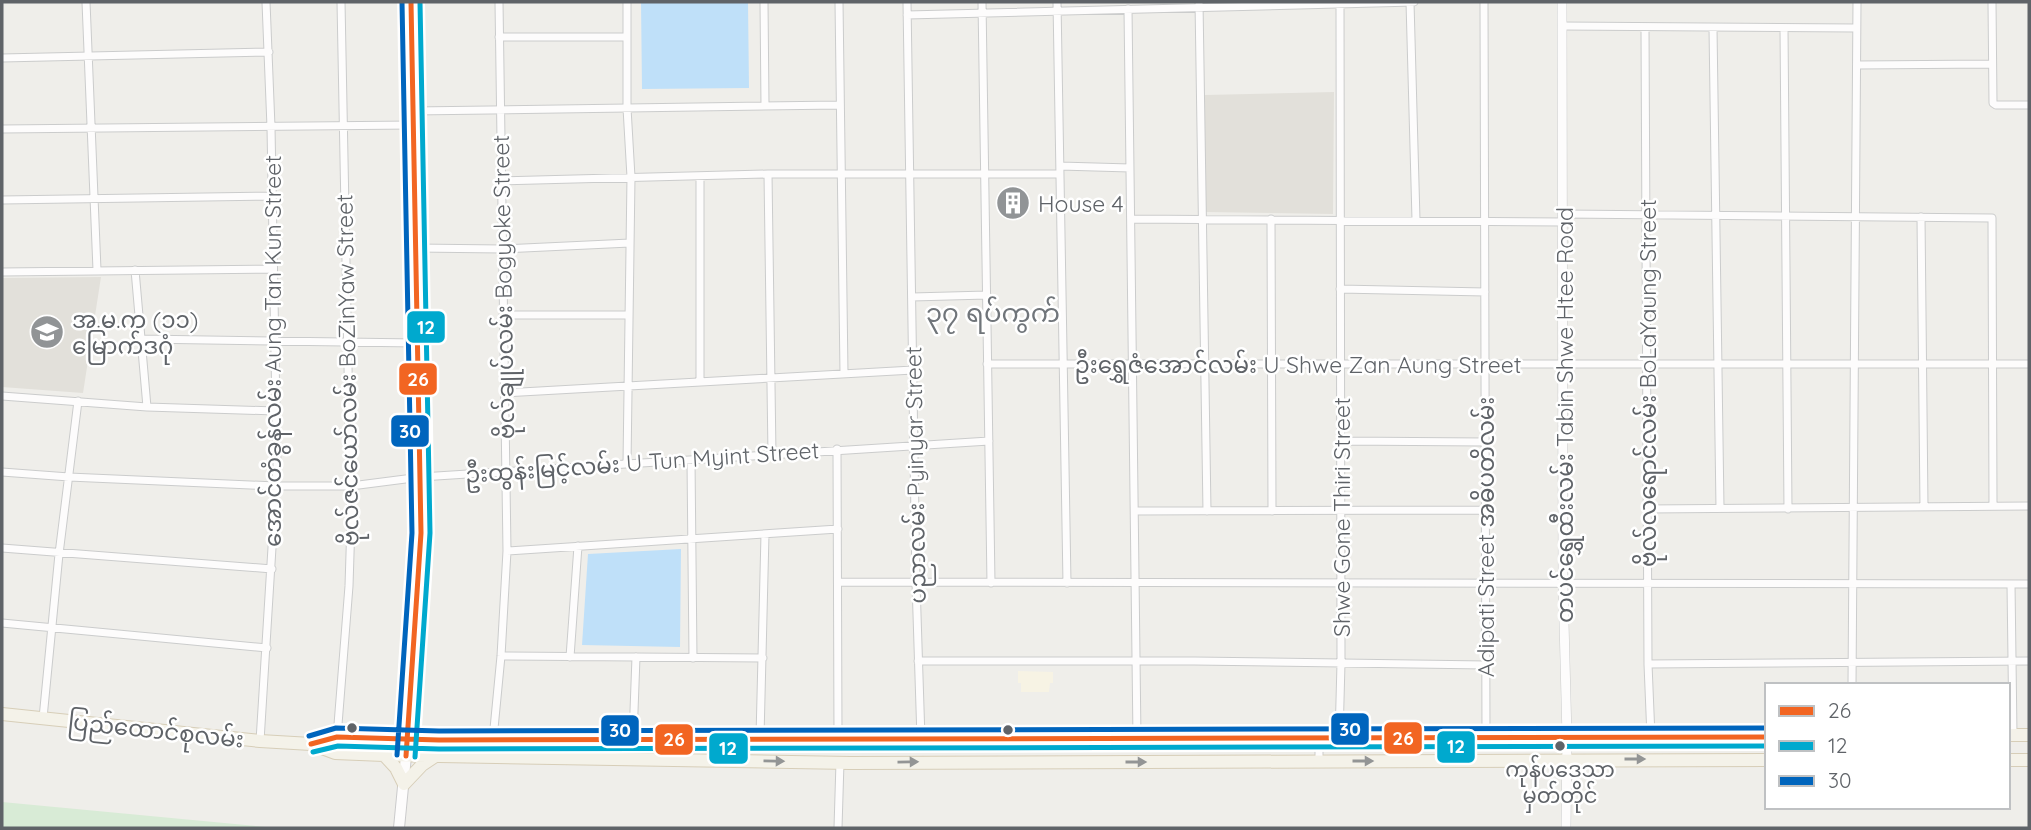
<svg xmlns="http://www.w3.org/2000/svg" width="2031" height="830" viewBox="0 0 2031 830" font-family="Quicksand,'Noto Sans Myanmar',sans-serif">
	<rect width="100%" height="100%" fill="#efeeea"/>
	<!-- commercial -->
	<path fill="#f7f3e4" d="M1018 671 1053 672V683H1050L1049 692H1021V683H1018Z"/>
	<!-- education -->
	<path fill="#e2e0da" d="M1334 92 1333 214 1205 212V95Z
		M101 277 83 393 2 387V278Z"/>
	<!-- green -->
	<path fill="#d8ebd6" d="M2 802 276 828H2Z"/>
	<!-- water -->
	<path fill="#bfe0f9" d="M641 2H748L749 88 642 89Z
		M681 549 680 647 582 645 588 554Z"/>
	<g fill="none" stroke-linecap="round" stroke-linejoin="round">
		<!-- minor casing -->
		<g stroke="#cbcccc" stroke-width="9">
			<path id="minor" d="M86 2 97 270
				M627 2V108L631 177 627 464
				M764 2 765 106
				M839 2 844 373
				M907 2 916 583 921 739
				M982 2 991 583
				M1057 2 1067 583
				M1199 2 1207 511
				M1410 2 1416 220
				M1484 2 1486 737
				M1992 2 1993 103 1996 105H2029
				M1128 9 1137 738
				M907 15 1414 2
				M1562 26 1856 28
				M1645 28 1648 664 1651 737
				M1713 28 1720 508
				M1784 28 1788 509
				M499 37H626
				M2 58 269 52
				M1857 65 1992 64
				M413 111 840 105
				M2 129 413 125
				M1060 166 1130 168
				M768 174 772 455
				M700 176V381
				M501 181 768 174H1060
				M2 200 271 196
				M1564 214 1992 218 1993 506
				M1921 217 1924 507
				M1131 219 1564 222
				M1271 219 1272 511
				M416 248 502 249 630 243
				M135 270 147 407
				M2 272 272 269
				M1340 289 1485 292
				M912 297 987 295
				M503 315H629
				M142 339 417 343
				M987 364H2029
				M504 393 913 370
				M2 396 147 407 275 411
				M1341 441 1485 442
				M837 449 838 738
				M691 460 693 658
				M2 472 69 477 276 486H351L421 477 989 441
				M1647 509 2029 506
				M1135 511 1485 510
				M2 548 272 569
				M507 551 838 529
				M838 582 2029 584
				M2011 584 2013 735
				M2 623 267 648
				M501 656 763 658
				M570 657 578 546
				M918 661H1194L1486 665
				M1648 664 2029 661
				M1852 685 1857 2
				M43 718 59 554 78 401
				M337 737 349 586 351 522 341 2
				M760 737 765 534
				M633 738 636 657
				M1339 738 1341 663 1340 2
				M493 739 501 656 507 551 499 2
				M260 741 277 467 271 127 266 2
				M1319 761V738
				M838 828 840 762"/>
		</g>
		<!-- tertiary casing -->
		<g stroke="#cbcccc" stroke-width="10">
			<path id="tertiary" d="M1562 2 1563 584 1567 737 1566 828"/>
		</g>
		<!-- secondary casing -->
		<g stroke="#cacacb" stroke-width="12">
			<path id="secondary" d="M399 828 406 756"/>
		</g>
		<!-- primary casing -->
		<g stroke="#d7ceb8" stroke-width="14">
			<path id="primary" d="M2 714 260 741 311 744 335 753 384 755 850 763 1767 760
				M2008 735H2029
				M312 744 337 737 439 740 1767 737
				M408 745 421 533 411 2
				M384 755 396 768 404 784 422 765 434 757
				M2008 760H2029"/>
		</g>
		<!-- minor -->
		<use href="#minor" stroke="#fdfcfc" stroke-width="7"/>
		<!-- tertiary -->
		<use href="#tertiary" stroke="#fdfcfc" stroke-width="9"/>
		<!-- secondary -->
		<use href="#secondary" stroke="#fdfcfc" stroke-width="10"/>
		<!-- primary -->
		<use href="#primary" stroke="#f4f2e9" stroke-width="12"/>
		<!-- bus-1 casing -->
		<g stroke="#fff" stroke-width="10">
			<path id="bus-1" d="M311 744 337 737 439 740 1767 737
				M406 756 421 533 411 2"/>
		</g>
		<!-- bus-2 casing -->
		<g stroke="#fff" stroke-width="10">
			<path id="bus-2" d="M313 752 338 746 439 749 1767 746
				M415 757 430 533 420 2"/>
		</g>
		<!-- bus-3 casing -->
		<g stroke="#fff" stroke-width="10">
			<path id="bus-3" d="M309 736 336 728 439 731 1767 728
				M397 755 412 533 402 2"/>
		</g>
		<!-- bus-1 -->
		<use href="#bus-1" stroke="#f26522" stroke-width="5"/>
		<!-- bus-2 -->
		<use href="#bus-2" stroke="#00a9ce" stroke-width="5"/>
		<!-- bus-3 -->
		<use href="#bus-3" stroke="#0065bd" stroke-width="5"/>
	</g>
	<!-- one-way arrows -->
	<defs><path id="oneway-solid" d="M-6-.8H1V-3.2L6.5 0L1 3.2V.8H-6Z" transform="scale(1.75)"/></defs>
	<g fill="#939595">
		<use href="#oneway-solid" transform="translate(1635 759)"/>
		<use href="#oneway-solid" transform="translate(774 761) rotate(1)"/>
		<use href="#oneway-solid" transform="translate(1363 761)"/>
		<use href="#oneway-solid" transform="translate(908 762) rotate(-1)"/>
		<use href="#oneway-solid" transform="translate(1136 762)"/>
	</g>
	<!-- icons -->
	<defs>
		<g id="building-disc" transform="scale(1.75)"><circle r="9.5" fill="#919496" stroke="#fff"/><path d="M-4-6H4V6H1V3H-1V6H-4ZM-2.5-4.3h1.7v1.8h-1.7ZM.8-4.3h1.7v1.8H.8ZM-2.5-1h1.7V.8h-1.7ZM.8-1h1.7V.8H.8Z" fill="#fff"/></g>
		<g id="school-disc" transform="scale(1.75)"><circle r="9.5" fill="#919496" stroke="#fff"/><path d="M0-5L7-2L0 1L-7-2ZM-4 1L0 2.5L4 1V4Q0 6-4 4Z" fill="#fff"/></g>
	</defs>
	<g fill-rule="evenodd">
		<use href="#building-disc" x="1013" y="203"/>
		<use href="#school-disc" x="47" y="332"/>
	</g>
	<!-- markers -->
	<g fill="#5f6368" stroke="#fff" stroke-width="2.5">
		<circle cx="352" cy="728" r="6"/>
		<circle cx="1008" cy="730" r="6"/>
		<circle cx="1560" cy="746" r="6"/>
	</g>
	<g text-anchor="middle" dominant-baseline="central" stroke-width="5" stroke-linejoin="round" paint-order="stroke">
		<!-- bus labels -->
		<g font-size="21" fill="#5f6368" stroke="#fff">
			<text x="1560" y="769">ကုန်ပဒေသာ<tspan x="1560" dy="26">မှတ်တိုင်</tspan></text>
		</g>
		<!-- poi labels -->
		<g font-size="23" fill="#5f6368" stroke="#fff" text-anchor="start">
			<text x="1038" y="203">House 4</text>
			<text x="72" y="319">အ.မ.က (၁၁)<tspan x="72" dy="26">မြောက်ဒဂုံ</tspan></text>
		</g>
		<!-- street labels -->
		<g font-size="23" fill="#5f6368" stroke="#fff">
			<text transform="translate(503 287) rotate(-91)">ဗိုလ်ချုပ်လမ်း Bogyoke Street</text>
			<text transform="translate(272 351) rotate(-90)">အောင်တံခွန်လမ်း Aung Tan Kun Street</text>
			<text x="1298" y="364">ဦးရွှေဇံအောင်လမ်း U Shwe Zan Aung Street</text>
			<text transform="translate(347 370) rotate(-91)">ဗိုလ်ဇင်ယော်လမ်း BoZinYaw Street</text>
			<text transform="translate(1647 383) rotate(-90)">ဗိုလ်လရောင်လမ်း BoLaYaung Street</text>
			<text transform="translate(1564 415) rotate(-90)">တပင်ရွှေထီးလမ်း Tabin Shwe Htee Road</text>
			<text transform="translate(642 462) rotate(-4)">ဦးထွန်းမြင့်လမ်း U Tun Myint Street</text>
			<text transform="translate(915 475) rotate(-91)">ပညာလမ်း Pyinyar Street</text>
			<text transform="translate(1341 517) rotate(-90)">Shwe Gone Thiri Street</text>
			<text transform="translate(1485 537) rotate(-90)">Adipati Street အဓိပတိလမ်း</text>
			<text transform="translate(156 730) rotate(6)">ပြည်ထောင်စုလမ်း</text>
		</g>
		<!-- quarter labels -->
		<g font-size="26" fill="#70757a" stroke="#fff">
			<text x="993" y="312">၃၇ ရပ်ကွက်</text>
		</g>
	</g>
	<g stroke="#fff" stroke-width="2.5">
		<rect x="406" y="310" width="40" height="34" rx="7" fill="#00a9ce"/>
		<rect x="398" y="362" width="40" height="34" rx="7" fill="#f26522"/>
		<rect x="390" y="414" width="40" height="34" rx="7" fill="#0065bd"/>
		<rect x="1330" y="712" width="40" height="34" rx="7" fill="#0065bd"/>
		<rect x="600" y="714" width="40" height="33" rx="7" fill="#0065bd"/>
		<rect x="1383" y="721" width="40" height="34" rx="7" fill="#f26522"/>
		<rect x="654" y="723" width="40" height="33" rx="7" fill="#f26522"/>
		<rect x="1436" y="730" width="40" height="34" rx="7" fill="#00a9ce"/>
		<rect x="708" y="732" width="41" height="33" rx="7" fill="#00a9ce"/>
	</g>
	<g font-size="19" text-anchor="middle" font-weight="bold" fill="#fff">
		<text x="426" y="334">12</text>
		<text x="418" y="386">26</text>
		<text x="410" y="438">30</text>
		<text x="1350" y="736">30</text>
		<text x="620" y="737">30</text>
		<text x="1403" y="745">26</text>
		<text x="674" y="746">26</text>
		<text x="1456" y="753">12</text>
		<text x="728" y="755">12</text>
	</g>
	<!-- border -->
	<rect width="2031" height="830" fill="none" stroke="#5f6368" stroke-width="7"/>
	<!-- legend -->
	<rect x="1765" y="683" width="245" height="126" fill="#ffffff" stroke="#bfc1c3" stroke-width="2"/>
	<rect x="1779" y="706" width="35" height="10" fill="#f26522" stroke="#bfc1c3" stroke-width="2"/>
	<text x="1828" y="718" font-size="21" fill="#5f6368">26</text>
	<rect x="1779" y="741" width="35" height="10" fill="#00a9ce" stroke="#bfc1c3" stroke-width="2"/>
	<text x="1828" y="753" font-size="21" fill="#5f6368">12</text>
	<rect x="1779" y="776" width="35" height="10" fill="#0065bd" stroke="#bfc1c3" stroke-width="2"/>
	<text x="1828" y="788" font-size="21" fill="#5f6368">30</text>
</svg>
